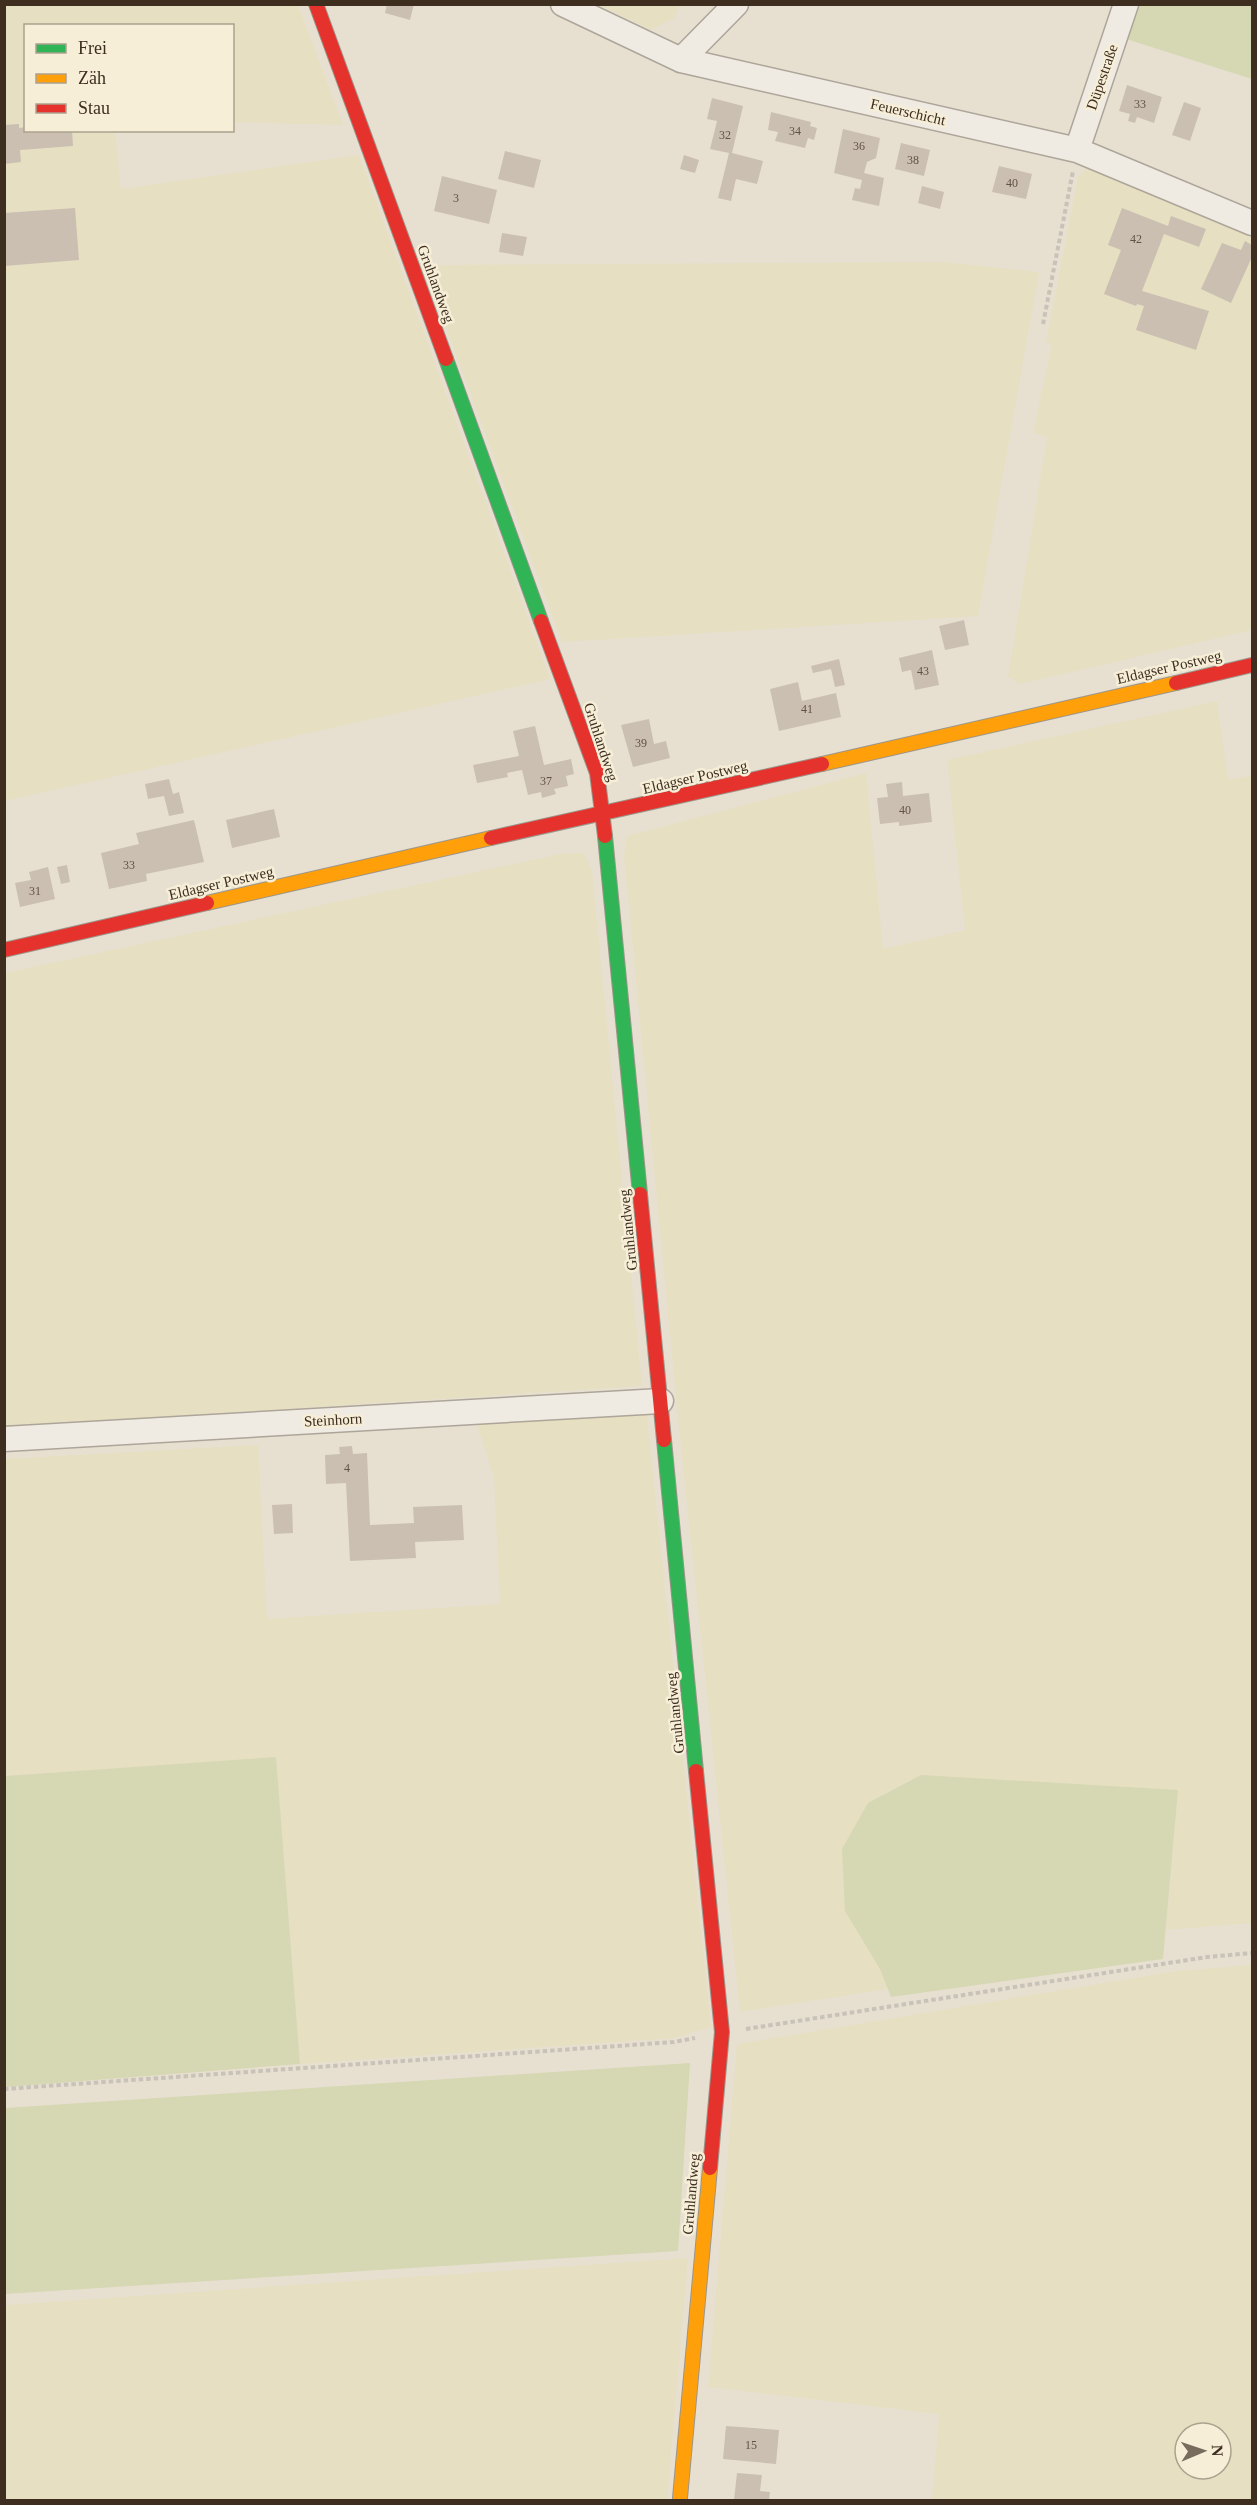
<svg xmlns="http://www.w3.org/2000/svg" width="1257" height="2505" viewBox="0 0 1257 2505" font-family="Georgia,serif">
	<rect width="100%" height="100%" fill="#e7e0d1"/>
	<!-- farmland -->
	<path fill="#e6dfc2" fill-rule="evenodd" d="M4 5H298L343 125 233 122 232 26H26V130L115 131 121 189 359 155 550 679 5 801Z
		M599 5H679L675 18 651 30Z
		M1087 168 1252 234V630L1020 684 1008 677 1047 437 1033 433 1052 344 1046 342 1078 177Z
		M943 262 1039 272 978 616 562 642 423 265Z
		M1217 701 1228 779 1252 776V1923L1166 1930 1178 1791 880 1969 888 1989 740 2012 677 1408 624 855 627 836 866 773 883 949 965 930 947 760Z
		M584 853 592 871 642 1386 5 1427V973L560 854Z
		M638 1410 647 1416 711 2027 674 2038 300 2064 276 1758 5 1776V1459L258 1445 267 1619 500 1604 494 1478 475 1418Z
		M1252 1965V2500H932L939 2414 708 2387 737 2044 1176 1971ZM1185 2433H1221V2469H1185Z
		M688 2258 667 2500H5V2305Z"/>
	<!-- green -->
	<path fill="#d6d7b3" d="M1138 5H1252V79L1126 39Z
		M276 1757 300 2064 5 2087V1776Z
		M921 1775 1178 1790 1163 1959 891 1997 880 1969 845 1911 842 1849 868 1803Z
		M690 2063 678 2251 5 2294V2108Z"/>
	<!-- building -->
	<path fill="#cbbfb2" d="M387 4H414L410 20 385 13Z
		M1127 85 1162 97 1154 123 1137 117 1135 123 1128 121 1130 114 1119 111Z
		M712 98 743 106 732 153 763 161 757 184 736 179 731 201 718 198 729 153 710 149 717 121 707 119Z
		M1184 102 1201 108 1190 141 1172 135Z
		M771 112 811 122 810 126 817 128 814 140 808 138 805 148 775 141 778 132 768 130Z
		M19 124V128L26 127V130H72L73 146 20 150 21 162 4 164V125Z
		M843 129 880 138 876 158 867 162 864 173 884 178 879 206 852 200 855 188 860 189 862 180 834 173Z
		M901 143 930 150 924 176 895 169Z
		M505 151 541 160 534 188 498 179Z
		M684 155 699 160 695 173 680 169Z
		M999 166 1032 174 1026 199 992 192Z
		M442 176 497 190 489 224 434 211Z
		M922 186 944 192 940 209 918 203Z
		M75 208 79 260 4 266V213Z
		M1122 208 1168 226 1171 216 1206 229 1199 247 1164 234 1142 291 1209 311 1196 350 1136 330 1144 306 1137 304 1136 306 1104 294 1121 250 1108 245Z
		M502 233 527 237 523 256 499 252Z
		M1245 241 1252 245V257L1231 303 1201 289 1222 243 1241 250Z
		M964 620 969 645 945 650 939 626Z
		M932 650 939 685 915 690 911 670 902 672 899 658Z
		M839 659 845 685 835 687 831 669 813 673 811 666Z
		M798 682 802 701 836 693 841 717 779 731 770 689Z
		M649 719 654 744 666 741 670 758 633 767 621 725Z
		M535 726 544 765 571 759 574 774 566 776 568 786 554 789 556 794 542 798 541 792 528 795 522 770 507 773 508 777 477 783 473 765 519 756 513 731Z
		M169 779 173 794 179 792 184 813 169 816 164 796 148 799 145 784Z
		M902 782 903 796 929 793 932 822 899 826V822L880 824 877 798 888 797 886 784Z
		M274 809 280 837 232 848 226 820Z
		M194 820 204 862 146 874 147 881 109 889 101 853 139 844 136 833Z
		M67 865 70 882 61 884 57 867Z
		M48 867 55 899 20 907 15 883 31 880 29 872Z
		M352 1446 353 1454 367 1453 370 1525 414 1523 413 1507 462 1505 464 1540 415 1542 416 1558 350 1561 346 1483 326 1484 325 1455 340 1454 339 1447Z
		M292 1504 293 1533 274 1534 272 1505Z
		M726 2426 779 2430 776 2464 723 2459Z
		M737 2473 762 2475 760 2491 770 2492 769 2500H734Z"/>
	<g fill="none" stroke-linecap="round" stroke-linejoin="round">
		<!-- street casing -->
		<g stroke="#ada599" stroke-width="27">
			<path id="street" d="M563 4 681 60 1077 150 1252 223
				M681 60 736 4
				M1077 150 1126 4
				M4 1439 661 1401"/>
		</g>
		<!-- fast casing -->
		<g stroke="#9c958a" stroke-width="16">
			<path id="fast" d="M446 359 541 621
				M605 836 640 1194
				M664 1440 696 1771"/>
		</g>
		<!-- slow casing -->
		<g stroke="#9c958a" stroke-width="16">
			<path id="slow" d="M822 764 1176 683
				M207 903 491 838
				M680 2498 710 2168"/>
		</g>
		<!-- jam casing -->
		<g stroke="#9c958a" stroke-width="16">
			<path id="jam" d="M316 4 446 359
				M541 621 597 773 605 836
				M1176 683 1252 665
				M491 838 822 764
				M4 950 207 903
				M640 1194 664 1440
				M696 1771 722 2032 710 2168"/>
		</g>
		<!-- path -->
		<path stroke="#c8c2b9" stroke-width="4" stroke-dasharray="4.5 3" stroke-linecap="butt" d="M1043 324 1073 171
			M746 2029 1207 1957 1252 1953
			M4 2089 674 2042 695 2038"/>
		<!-- street -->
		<use href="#street" stroke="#efebe3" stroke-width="24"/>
		<!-- fast -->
		<use href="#fast" stroke="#30b455" stroke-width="14"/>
		<!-- slow -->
		<use href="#slow" stroke="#ff9f0a" stroke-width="14"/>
		<!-- jam -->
		<use href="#jam" stroke="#e5322d" stroke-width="14"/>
	</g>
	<g text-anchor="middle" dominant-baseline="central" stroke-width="5" stroke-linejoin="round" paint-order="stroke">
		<!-- number labels -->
		<g font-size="12" fill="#605244">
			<text x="1140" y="104">33</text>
			<text x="795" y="131">34</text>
			<text x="725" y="135">32</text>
			<text x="859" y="146">36</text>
			<text x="913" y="160">38</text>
			<text x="1012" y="183">40</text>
			<text x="456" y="198">3</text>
			<text x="1136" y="239">42</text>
			<text x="923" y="671">43</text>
			<text x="807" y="709">41</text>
			<text x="641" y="743">39</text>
			<text x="546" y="781">37</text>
			<text x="905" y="810">40</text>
			<text x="129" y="865">33</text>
			<text x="35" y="891">31</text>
			<text x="347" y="1468">4</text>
			<text x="751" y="2445">15</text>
		</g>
		<!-- street labels -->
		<g font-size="15" fill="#3d2e20" stroke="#f7eed8">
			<text transform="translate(1102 77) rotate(-71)">Düpestraße</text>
			<text transform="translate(908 112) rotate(13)">Feuerschicht</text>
			<text transform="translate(436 284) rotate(70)">Gruhlandweg</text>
			<text transform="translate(1169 667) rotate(-13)">Eldagser Postweg</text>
			<text transform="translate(601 742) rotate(72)">Gruhlandweg</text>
			<text transform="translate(695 777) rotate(-13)">Eldagser Postweg</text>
			<text transform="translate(221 883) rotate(-13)">Eldagser Postweg</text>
			<text transform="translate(628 1230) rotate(-96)">Gruhlandweg</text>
			<text transform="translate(333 1420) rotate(-3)">Steinhorn</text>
			<text transform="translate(675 1713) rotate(-96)">Gruhlandweg</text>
			<text transform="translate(691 2194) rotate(-85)">Gruhlandweg</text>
		</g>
	</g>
	<!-- border -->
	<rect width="1257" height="2505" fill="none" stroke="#3d2e20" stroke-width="12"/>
	<!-- legend -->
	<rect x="24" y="24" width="210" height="108" fill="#f7eed8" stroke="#ada18e" stroke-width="1.5"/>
	<rect x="36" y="44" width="30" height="9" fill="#30b455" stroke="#ada18e" stroke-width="1.5"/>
	<text x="78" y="54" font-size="18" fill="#3d2e20">Frei</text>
	<rect x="36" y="74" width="30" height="9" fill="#ff9f0a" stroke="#ada18e" stroke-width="1.5"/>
	<text x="78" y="84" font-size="18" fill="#3d2e20">Zäh</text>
	<rect x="36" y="104" width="30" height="9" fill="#e5322d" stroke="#ada18e" stroke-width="1.5"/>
	<text x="78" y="114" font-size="18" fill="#3d2e20">Stau</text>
	<!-- north arrow -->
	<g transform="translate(1203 2451) rotate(88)"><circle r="28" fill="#f7eed8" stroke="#ada18e" stroke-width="1.5"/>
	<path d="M0-4.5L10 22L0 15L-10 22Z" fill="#786c5e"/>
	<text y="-9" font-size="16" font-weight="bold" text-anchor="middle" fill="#3d2e20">N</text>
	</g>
</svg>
